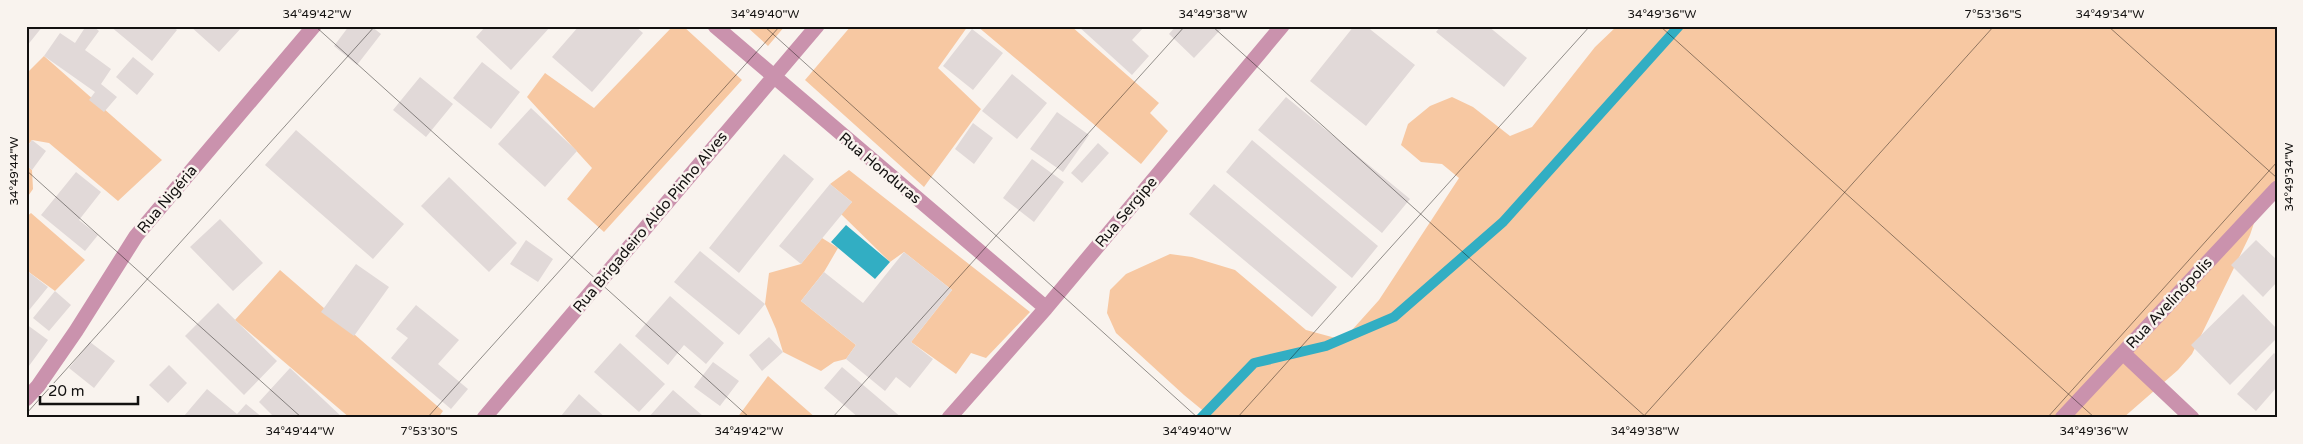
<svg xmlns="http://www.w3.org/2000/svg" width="2303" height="444" viewBox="0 0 2303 444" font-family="'Varela Round',sans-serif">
	<rect width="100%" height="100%" fill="#f9f3ee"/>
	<!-- green -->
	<path fill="#f7c8a2" d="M673 26H683L742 80 604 232 567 199 592 168 527 97 545 73 594 108Z
		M746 26H785L768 46Z
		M851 26H968L938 68 981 109 924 187 805 80Z
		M977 26H1071L1159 103 1150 113 1168 131 1141 164Z
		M1617 26H2277V180L2259 208 2250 235 2192 354 2178 370 2123 418H1212L1184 395 1116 333 1107 313 1110 290 1126 274 1170 254 1192 257 1235 270 1306 330 1343 340 1379 300 1459 178 1442 164 1421 162 1401 145 1408 124 1430 106 1452 97 1473 107 1510 136 1532 127 1595 47Z
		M44 56 162 160 118 201 49 143 32 140 26 148V74Z
		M26 165 32 170 33 189 26 199Z
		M849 170 1030 312 986 358 971 353 956 374 911 342 952 290 904 252 890 262 841 214 852 202 830 184Z
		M31 213 85 260 55 291 26 270V217Z
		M822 238 838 248 824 272 801 301 856 345 846 359 834 362 821 371 783 352 776 329 765 304 769 273 801 264Z
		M280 270 443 411 438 418H350L235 320Z
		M768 376 816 418H737Z"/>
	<!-- water -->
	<path fill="#32aec3" d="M846 225 890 262 875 279 831 242Z"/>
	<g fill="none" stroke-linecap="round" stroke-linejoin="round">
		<!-- stream -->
		<path stroke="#32aec3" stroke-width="10" d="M1201 418 1254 363 1326 346 1394 317 1503 222 1679 26"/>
	</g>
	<!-- building -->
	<path fill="#e1d9d8" d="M26 26H43L26 47Z
		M86 26H93L99 31 85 50 111 69 101 84 117 97 104 112 89 100 95 92 44 56 60 33 75 43Z
		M110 26H172L177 30 152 61Z
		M190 26H243L219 52Z
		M349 26H371L381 34 357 65 334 46Z
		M486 26H551L511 70 476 37Z
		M579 26H635L643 33 592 92 552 57Z
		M1078 26H1145L1132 40 1149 56 1132 75Z
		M1176 26H1224L1194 58 1169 34Z
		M1354 26H1366L1415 65 1366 126 1310 81Z
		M1441 26H1488L1527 58 1504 87 1436 32Z
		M972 29 1003 53 973 90 943 66Z
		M133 57 154 74 137 95 116 77Z
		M482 62 520 92 491 129 453 98Z
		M1012 74 1047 103 1017 139 982 111Z
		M420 77 453 104 426 137 393 110Z
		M1286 97 1410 199 1382 233 1258 130Z
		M531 108 577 151 545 187 498 144Z
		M1057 112 1089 135 1063 172 1030 149Z
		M973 123 993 138 974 164 955 149Z
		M296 130 404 224 373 259 265 165Z
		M32 140 46 151 32 170 26 165V148Z
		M1252 140 1378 246 1352 278 1226 172Z
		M1098 143 1109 153 1082 183 1071 173Z
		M784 154 814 179 739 273 709 248Z
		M1032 159 1064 182 1034 222 1003 198Z
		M76 172 101 192 79 220 98 235 85 251 41 215Z
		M449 177 517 243 489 272 421 206Z
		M830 184 852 202 801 264 779 246Z
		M1214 184 1337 287 1312 317 1189 214Z
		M220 219 263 263 233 291 190 247Z
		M526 240 553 259 538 282 510 264Z
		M2256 240 2277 260V282L2263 297 2231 265Z
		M700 251 765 304 739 335 674 282Z
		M904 252 952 290 911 342 933 359 910 388 896 377 885 391 846 359 856 345 801 301 824 272 863 303Z
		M356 264 389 287 354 336 321 312Z
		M26 270 48 287 26 314Z
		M55 291 71 305 49 331 33 318Z
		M2243 294 2277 329V338L2230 385 2191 345Z
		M670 296 724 343 706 364 684 345 668 365 635 336Z
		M218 303 277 361 244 395 185 336Z
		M416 305 459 340 438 364 468 389 451 409 391 358 408 338 396 329Z
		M26 324 48 340 26 370Z
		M769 337 783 352 762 371 749 355Z
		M90 342 115 361 94 388 69 368Z
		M620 343 665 384 639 412 594 372Z
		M2274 353 2277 356V387L2256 411 2237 394Z
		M713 362 739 381 720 406 694 387Z
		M169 365 187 383 168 403 149 385Z
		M842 367 902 418H859L824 388Z
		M290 368 343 418H275L259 402Z
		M207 389 237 414 246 404 263 418H186L184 416Z
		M673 390 703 416 702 418H648Z
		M579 394 606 418H563L561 416Z"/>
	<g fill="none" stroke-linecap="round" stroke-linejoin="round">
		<!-- minor -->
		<path stroke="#ca92ad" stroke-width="15" d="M715 26 1046 308
			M2123 353 2192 418
			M26 399 38 386 76 331 136 236 314 26
			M484 418 817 26
			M949 418 1046 308 1282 26
			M2062 418 2277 188"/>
	</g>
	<!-- ticks -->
	<path fill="none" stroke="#131110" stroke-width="1" stroke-opacity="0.45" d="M315 26 750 418M764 26 1198 418M1212 26 1647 418M1660 26 2095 418M2108 26 2277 178M26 170 302 418M26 414 375 26M427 418 780 26M832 418 1185 26M1237 418 1590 26M1642 418 1994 26M2047 418 2277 162"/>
	<g text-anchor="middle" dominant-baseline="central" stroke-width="5" stroke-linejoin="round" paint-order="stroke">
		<!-- street labels -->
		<g font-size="15" fill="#131110" stroke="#f9f3ee">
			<text transform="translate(880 168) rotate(40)">Rua Honduras</text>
			<text transform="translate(167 199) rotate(-50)">Rua Nigéria</text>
			<text transform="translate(1126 212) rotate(-50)">Rua Sergipe</text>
			<text transform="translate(650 222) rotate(-50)">Rua Brigadeiro Aldo Pinho Alves</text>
			<text transform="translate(2169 303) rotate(-47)">Rua Avelinópolis</text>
		</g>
	</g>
	<!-- border -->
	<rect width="2303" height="444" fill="none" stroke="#f9f3ee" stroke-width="55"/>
	<!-- scale -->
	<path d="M40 396v8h98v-8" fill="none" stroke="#131110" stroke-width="2.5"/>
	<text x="48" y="396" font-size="15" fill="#131110" stroke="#f9f3ee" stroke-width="4" paint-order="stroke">20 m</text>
	<rect x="28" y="28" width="2248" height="388" fill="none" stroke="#131110" stroke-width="2"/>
	<g font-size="12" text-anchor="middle" fill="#131110">
		<text x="317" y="18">34°49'42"W</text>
		<text x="765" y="18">34°49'40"W</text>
		<text x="1213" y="18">34°49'38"W</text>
		<text x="1662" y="18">34°49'36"W</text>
		<text x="1993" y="18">7°53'36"S</text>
		<text x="2110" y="18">34°49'34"W</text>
		<text transform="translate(14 171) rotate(-90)" y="4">34°49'44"W</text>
		<text transform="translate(2289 177) rotate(-90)" y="4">34°49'34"W</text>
		<text x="300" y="435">34°49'44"W</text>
		<text x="429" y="435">7°53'30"S</text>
		<text x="749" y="435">34°49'42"W</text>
		<text x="1197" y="435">34°49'40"W</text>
		<text x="1645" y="435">34°49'38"W</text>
		<text x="2094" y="435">34°49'36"W</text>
	</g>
</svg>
